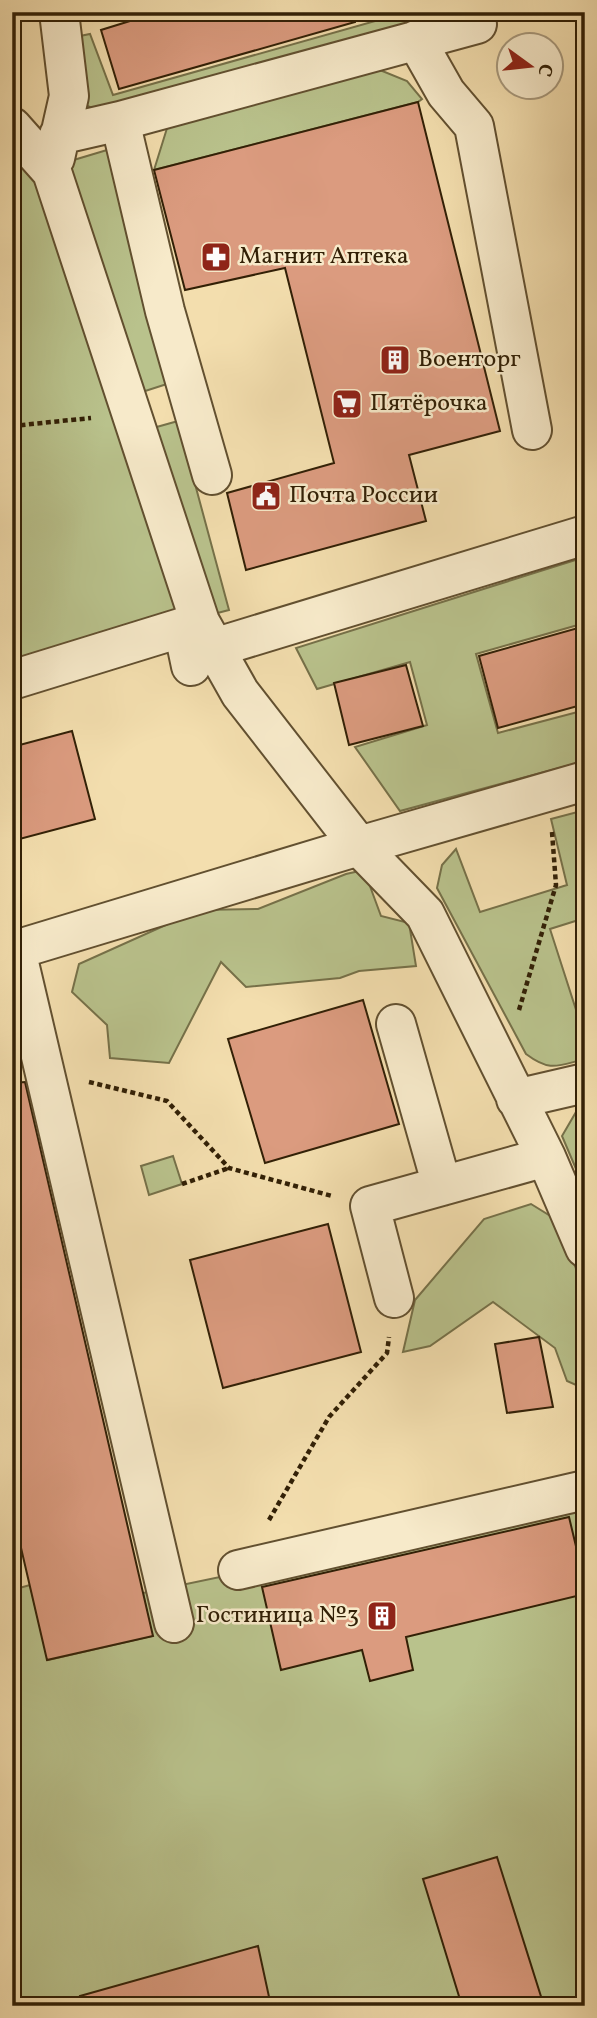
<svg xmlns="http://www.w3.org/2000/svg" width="597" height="2018" viewBox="0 0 597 2018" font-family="Vollkorn,serif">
	<rect width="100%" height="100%" fill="#f3deae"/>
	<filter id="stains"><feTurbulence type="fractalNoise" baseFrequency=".00286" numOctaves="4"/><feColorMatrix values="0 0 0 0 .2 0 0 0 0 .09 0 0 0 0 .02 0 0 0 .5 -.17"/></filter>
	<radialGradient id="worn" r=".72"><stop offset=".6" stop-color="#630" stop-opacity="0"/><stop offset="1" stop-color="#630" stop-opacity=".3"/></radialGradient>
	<!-- green -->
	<path fill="#b9c28c" stroke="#767149" stroke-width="2" d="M407 12H480L105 115 82 103 70 38 90 34 113 95Z
		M370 66 407 81 422 99 418 102 154 170 168 125Z
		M12 136 48 176 197 620 12 677Z
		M117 147 173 382 136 394 67 162Z
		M178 421 229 610 206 616 146 430Z
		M585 557V623L476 654 498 733 585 710V761L400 811 355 747 427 725 410 662 317 689 296 648Z
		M585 810V918L550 929 579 1019 585 1018V1059C557 1066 550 1072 526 1054L437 888 442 865 456 849 480 912 567 885 551 819Z
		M364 870 381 916 409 923 416 966 359 971 340 978 246 987 221 962 169 1063 110 1058 107 1025 72 992 79 964 199 910 258 909 346 874Z
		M585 1111V1190L562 1136 576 1112Z
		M173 1156 182 1184 149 1195 141 1166Z
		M531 1204 560 1222 585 1295V1389L567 1381 555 1348 493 1302 430 1346 403 1352 415 1300 484 1219Z
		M585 1501V2006H12V1590L30 1585 48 1660 152 1636 143 1593Z"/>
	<!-- building -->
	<path fill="#db9b7f" stroke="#322006" stroke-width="2" d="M159 12H354L355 22 119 89 101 30Z
		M418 102 500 431 409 455 426 521 246 570 227 493 334 463 285 268 185 290 154 170Z
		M585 626V704L498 728 479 656Z
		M406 665 423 726 349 745 334 683Z
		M72 731 95 819 12 841V747Z
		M363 1000 399 1124 265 1163 228 1039Z
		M25 1082 153 1636 47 1660 12 1509V1083Z
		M328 1224 361 1352 223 1388 190 1260Z
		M539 1337 553 1407 507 1413 495 1344Z
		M569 1517 585 1584V1594L406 1637 413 1670 370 1681 362 1650 281 1670 262 1587Z
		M497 1857 544 2006H462L423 1879Z
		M258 1946 271 2006H82L80 1996Z"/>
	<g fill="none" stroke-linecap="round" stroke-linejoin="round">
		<!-- minor casing -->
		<g stroke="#625030" stroke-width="42">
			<path id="minor" d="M416 40 446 93 474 126 532 430
				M120 121 165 311 212 475
				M12 127 52 172 200 622 240 693 359 846 425 914 546 1157 585 1248
				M59 135 120 121 477 24
				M55 158 69 96 59 12
				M183 628 191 666
				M214 648 585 535
				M12 680 200 622
				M16 950 174 1623
				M12 951 359 846 585 781
				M396 1024 442 1186
				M516 1099 585 1083
				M394 1298 370 1206 546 1157
				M238 1570 585 1490"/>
		</g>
		<!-- path -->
		<path stroke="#322006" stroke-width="4.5" stroke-dasharray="5 3.5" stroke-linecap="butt" d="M101 17 120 12
			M12 426 91 418
			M519 1010 556 885 552 832
			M89 1082 167 1101 229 1168 332 1196
			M182 1184 229 1168
			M269 1520 329 1417 387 1353 389 1337"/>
		<!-- minor -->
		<use href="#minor" stroke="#f7eaca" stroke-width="38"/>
	</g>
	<!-- icons -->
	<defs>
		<g id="pharmacy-square" transform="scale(1.575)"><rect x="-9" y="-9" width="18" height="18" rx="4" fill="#8f2418" stroke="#f7eaca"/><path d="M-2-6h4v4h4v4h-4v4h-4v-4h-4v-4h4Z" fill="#fff"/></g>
		<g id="building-square" transform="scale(1.575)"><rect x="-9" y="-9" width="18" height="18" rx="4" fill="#8f2418" stroke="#f7eaca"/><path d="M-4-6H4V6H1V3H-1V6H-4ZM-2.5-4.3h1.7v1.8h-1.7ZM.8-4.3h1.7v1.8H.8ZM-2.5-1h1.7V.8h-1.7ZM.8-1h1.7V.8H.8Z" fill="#fff"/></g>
		<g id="supermarket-square" transform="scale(1.575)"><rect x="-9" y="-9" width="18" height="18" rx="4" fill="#8f2418" stroke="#f7eaca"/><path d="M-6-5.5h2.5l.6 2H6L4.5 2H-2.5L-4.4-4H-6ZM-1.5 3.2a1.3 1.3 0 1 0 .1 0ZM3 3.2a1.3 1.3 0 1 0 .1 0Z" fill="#fff"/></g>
		<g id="civic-square" transform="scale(1.575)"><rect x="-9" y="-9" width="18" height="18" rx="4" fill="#8f2418" stroke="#f7eaca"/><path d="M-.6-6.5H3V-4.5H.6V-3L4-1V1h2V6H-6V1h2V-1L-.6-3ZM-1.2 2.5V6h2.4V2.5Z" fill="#fff"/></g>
	</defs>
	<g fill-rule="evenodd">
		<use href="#pharmacy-square" x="216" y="257"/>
		<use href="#building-square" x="395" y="360"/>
		<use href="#supermarket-square" x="347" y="404"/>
		<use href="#civic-square" x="266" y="496"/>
		<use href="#building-square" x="382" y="1616"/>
	</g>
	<g text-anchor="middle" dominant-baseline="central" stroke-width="5" stroke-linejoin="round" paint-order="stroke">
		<!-- poi labels -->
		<g font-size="24" fill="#322006" stroke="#f7eaca" text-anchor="start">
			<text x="239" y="257">Магнит Аптека</text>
			<text x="418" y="360">Военторг</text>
			<text x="370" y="404">Пятёрочка</text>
			<text x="289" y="496">Почта России</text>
			<text x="359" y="1616" text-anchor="end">Гостиница №3</text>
		</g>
	</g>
	<!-- margin -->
	<rect width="597" height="2018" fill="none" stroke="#f3deae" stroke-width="42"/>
	<rect x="14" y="14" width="569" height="1990" fill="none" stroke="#322006" stroke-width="3.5"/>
	<rect x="21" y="21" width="555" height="1976" fill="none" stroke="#322006" stroke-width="2"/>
	<!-- north arrow -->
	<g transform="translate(530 66) rotate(105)"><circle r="33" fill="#f7eaca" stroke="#a8997c" stroke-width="2"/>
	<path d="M0-5L12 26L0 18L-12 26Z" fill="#8f2418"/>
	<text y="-10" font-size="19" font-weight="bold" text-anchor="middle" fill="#322006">С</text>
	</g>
	<rect width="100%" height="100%" filter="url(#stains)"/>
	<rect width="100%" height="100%" fill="url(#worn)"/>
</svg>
